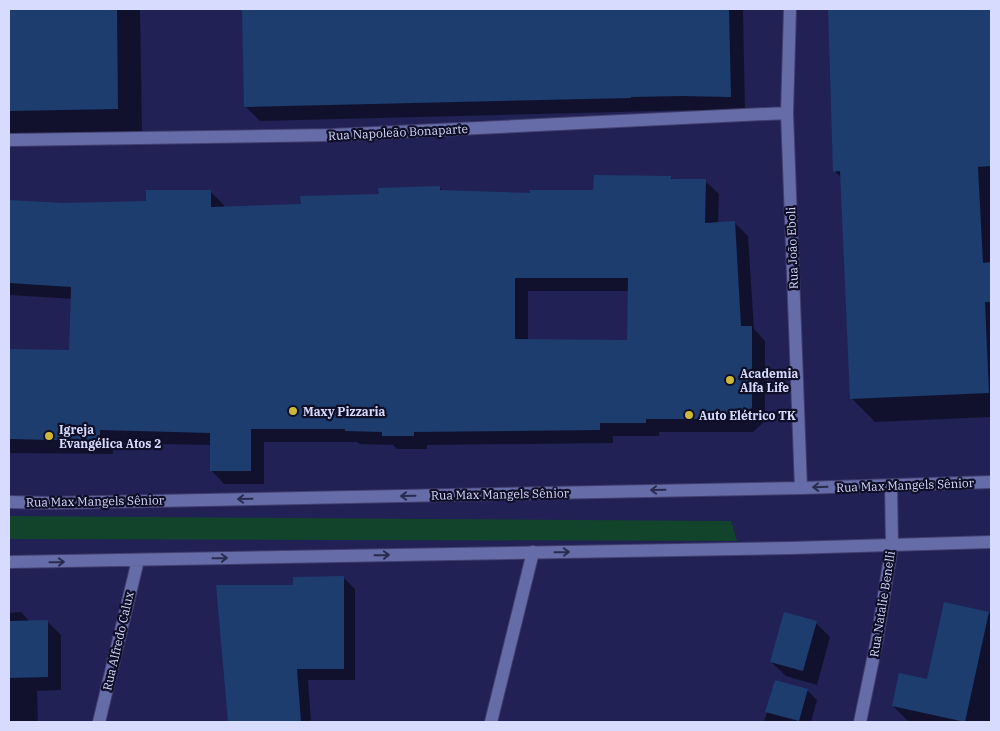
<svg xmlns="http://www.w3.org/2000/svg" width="1000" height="731" viewBox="0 0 1000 731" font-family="'IBM Plex Serif',serif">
	<rect width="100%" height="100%" fill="#212156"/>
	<!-- green -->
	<path fill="#12432b" d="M9 516 731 521 737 541 9 539Z"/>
	<!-- shadow -->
	<path fill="#0007" fill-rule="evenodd" d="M9 9H140L142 132 9 134Z
		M243 9H743L745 111 697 110 260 121 245 106Z
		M829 9H991V417L875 422 852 399 842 178 834 171Z
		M671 177 674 181H705L719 194 718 223 734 222 748 236 754 329 765 341V421L753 432H659V436H613V443L427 445V449H397L393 445 360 444 357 442H264V484H224L211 470V445L113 443V454L9 453V350L113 353 74 299 9 295V201L63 205 148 202 211 192 224 205V208L302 205 440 188 443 191 532 194 595 192ZM528 291H629L628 341 528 340Z
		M343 577 355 589V680H308L311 722H229L217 586H294Z
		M945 604 991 613V722H913L908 721 893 706 928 680Z
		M21 612 30 622 47 621 61 635V690L37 691 38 722H9V613Z
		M816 623 830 637 817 685 786 676 771 662Z
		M776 681 808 691 817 700 811 722H764Z"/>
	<!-- building -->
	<path fill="#1c3d6e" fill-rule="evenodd" d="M9 9H117L118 109 9 111Z
		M242 9H729L731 97 682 96 631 97V98L244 107Z
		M828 9H991V166L978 167 983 263 991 262V302H985L989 393 850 399 840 171 833 172Z
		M594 175 671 176V179H706L705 223 735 221 741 326H752V408L739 419H646V423H600V430L414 432V436H382V432L345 431V429H251V471H210V433L100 430V441L9 439V349L69 350 71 287 9 283V200L63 203 146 201V190H211V207L301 204 300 196 379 194 378 188 440 186V190L530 193V190H593ZM515 278H628L627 340 515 339Z
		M344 576V669H297L301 722H228L216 585H293V577Z
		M944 602 989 612 965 722 892 706 899 673 927 679Z
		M784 612 817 621 803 671 770 662Z
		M48 620V677L9 678V621Z
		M775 680 808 689 799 721 765 712Z"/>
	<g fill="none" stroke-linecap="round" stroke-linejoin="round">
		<!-- minor casing -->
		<g stroke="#423e6d" stroke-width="14">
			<path id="minor" d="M790 9 787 113 801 488
				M9 140 332 135 787 113
				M9 502 51 503 801 488 991 482
				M9 562 791 548 991 542
				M99 722 138 560
				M491 722 533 552
				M860 722 877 640 892 545 891 485"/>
		</g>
		<!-- minor -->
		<use href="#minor" stroke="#666ca8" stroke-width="12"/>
	</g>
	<!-- one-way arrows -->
	<defs><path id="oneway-shaft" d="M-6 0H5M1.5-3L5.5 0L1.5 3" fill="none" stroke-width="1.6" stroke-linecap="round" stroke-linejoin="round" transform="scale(1.25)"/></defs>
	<g stroke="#282b4e">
		<use href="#oneway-shaft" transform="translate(820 487) rotate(178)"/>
		<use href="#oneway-shaft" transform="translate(658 490) rotate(179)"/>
		<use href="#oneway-shaft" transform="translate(408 496) rotate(179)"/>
		<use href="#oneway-shaft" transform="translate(245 499) rotate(179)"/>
		<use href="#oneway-shaft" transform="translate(562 552) rotate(-1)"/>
		<use href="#oneway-shaft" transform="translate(382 555) rotate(-1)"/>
		<use href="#oneway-shaft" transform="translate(220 558) rotate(-1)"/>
		<use href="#oneway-shaft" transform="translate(57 562) rotate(-1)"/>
	</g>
	<!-- markers -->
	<g fill="#cfb837" stroke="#0e0f27" stroke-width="2">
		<circle cx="730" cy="380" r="5"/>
		<circle cx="293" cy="411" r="5"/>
		<circle cx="689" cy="415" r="5"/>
		<circle cx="49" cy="436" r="5"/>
	</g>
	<g text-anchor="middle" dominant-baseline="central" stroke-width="4.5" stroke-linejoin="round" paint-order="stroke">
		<!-- street labels -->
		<g font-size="12" fill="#d7dcfe" stroke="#0e0f27">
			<text transform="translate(398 132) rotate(-3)">Rua Napoleão Bonaparte</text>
			<text transform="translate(792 248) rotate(-92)">Rua João Eboli</text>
			<text transform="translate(905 485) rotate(-2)">Rua Max Mangels Sênior</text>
			<text transform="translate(500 494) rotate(-1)">Rua Max Mangels Sênior</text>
			<text transform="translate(95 501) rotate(-1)">Rua Max Mangels Sênior</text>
			<text transform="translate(882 604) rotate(-81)">Rua Natalie Benelli</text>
			<text transform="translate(118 641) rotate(-77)">Rua Alfredo Calux</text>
		</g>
		<!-- poi labels -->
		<g font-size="12" font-weight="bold" fill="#d7dcfe" stroke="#0e0f27" text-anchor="start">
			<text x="740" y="373">Academia<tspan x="740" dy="14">Alfa Life</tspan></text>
			<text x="303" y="411">Maxy Pizzaria</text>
			<text x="699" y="415">Auto Elétrico TK</text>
			<text x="59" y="429">Igreja<tspan x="59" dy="14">Evangélica Atos 2</tspan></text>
		</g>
	</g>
	<!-- border -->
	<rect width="1000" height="731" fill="none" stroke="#d7dcfe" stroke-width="20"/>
</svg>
